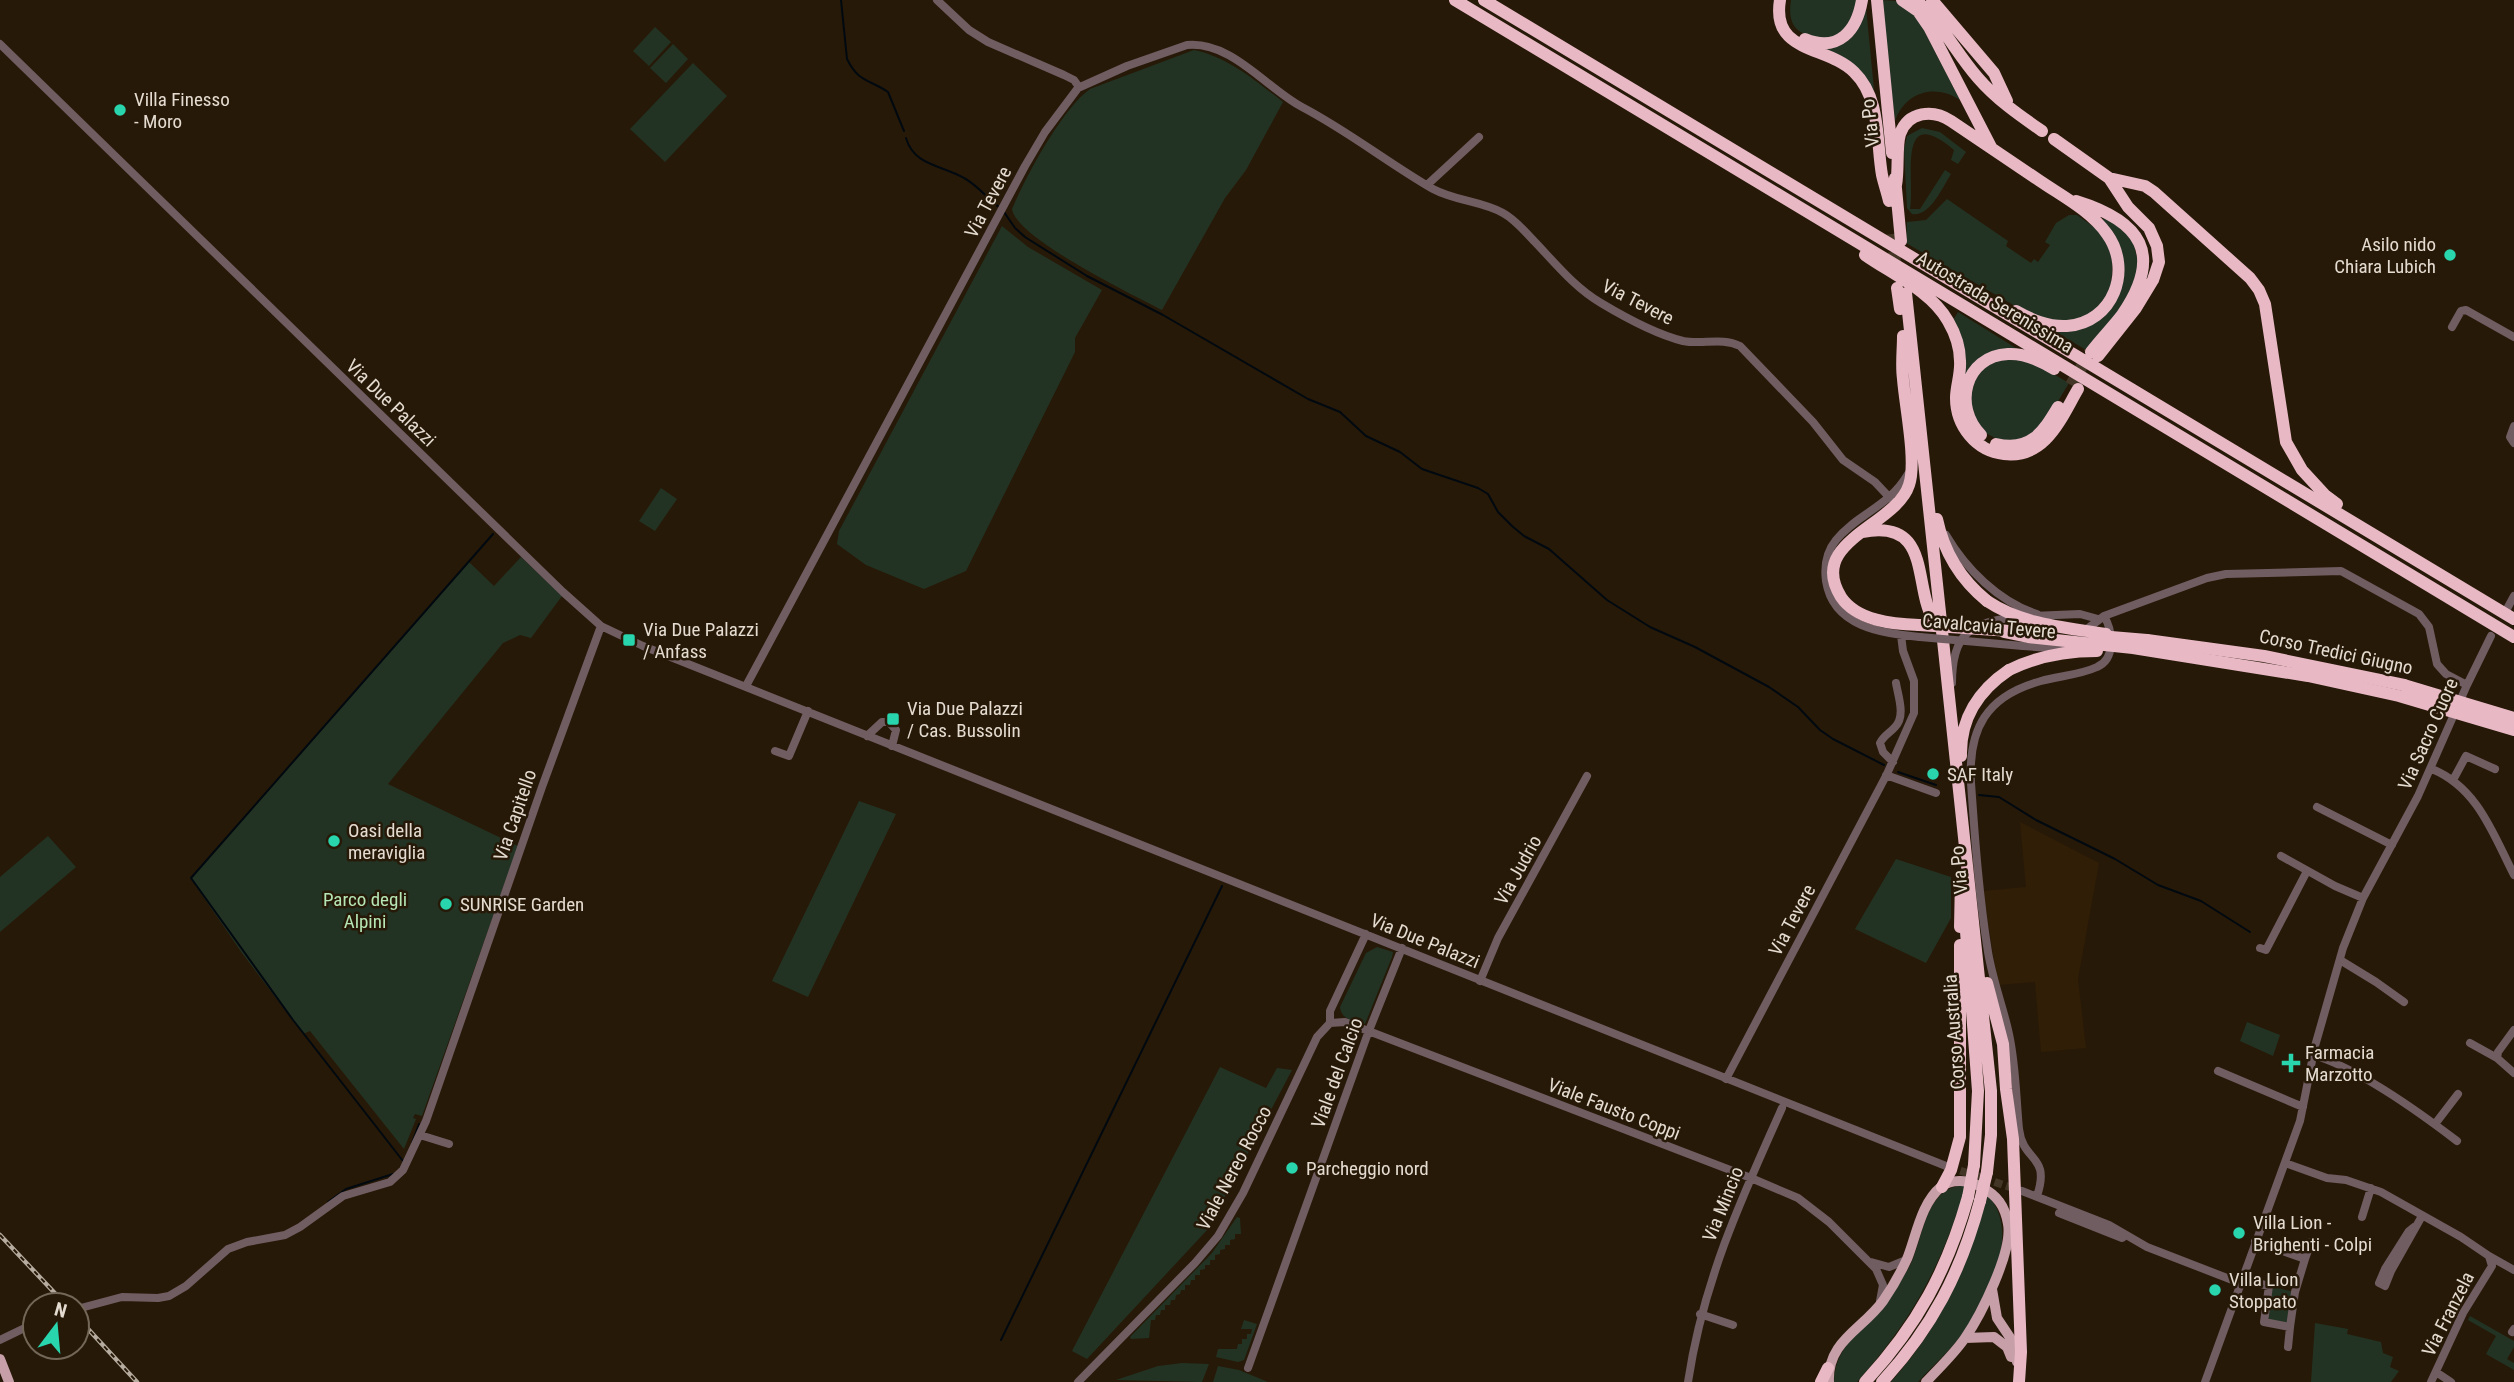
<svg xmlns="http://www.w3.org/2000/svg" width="2514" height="1382" viewBox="0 0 2514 1382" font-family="'Roboto Condensed',sans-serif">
	<rect width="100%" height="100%" fill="#271908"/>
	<!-- built -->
	<path fill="#301e06" d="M2020 822 2099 863 2078 979 2086 1048 2041 1052 2035 982 1998 985 1983 891 2026 887Z"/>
	<!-- green -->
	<path fill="#233323" d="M1791 0H1858L1853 23 1831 40C1804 36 1786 33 1791 0Z
		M1881 0 1897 1 1917 17 1960 100C1935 83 1905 92 1895 121Z
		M1866 7 1875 100 1869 85 1812 47H1828Z
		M655 27 671 42 649 66 633 51Z
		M673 44 688 59 666 83 650 68Z
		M1194 50C1228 57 1256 81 1283 102L1246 170 1225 198 1162 310C1133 295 1016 238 1012 209 1026 176 1062 109 1090 89Z
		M693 63 727 96 665 162 630 129Z
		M1922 128 1940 132 1966 152 1958 164 1951 160 1954 150C1896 101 1915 180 1910 209H1920L1945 170 1951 174C1942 188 1930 217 1912 214L1907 208 1904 149 1907 136Z
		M1947 199 2008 241 2006 246 2031 263 2034 259 2038 262 2050 245 2045 242 2056 223 2069 215H2077L2098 230 2113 255 2111 290 2092 314 2073 321 2047 320 2022 310 1906 243 1907 222 1926 220Z
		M2105 217 2132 237 2140 271 2120 311 2088 351 2052 330 2077 328 2121 284 2101 222Z
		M1002 226 1028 247 1102 290 1075 338V352L966 571 924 589 866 565 837 544 839 531Z
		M1958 312 2019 350 2006 349 1964 381 1953 320Z
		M2008 357 2036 364 2069 383 2040 431 2015 442 1997 439 1982 431 1969 406 1968 395 1982 367Z
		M661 488 677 499 655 531 639 521Z
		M521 557 562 596 531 638 520 635 503 643 388 784 518 846 422 1116 415 1114 413 1118 416 1119 404 1149 310 1031 303 1034 242 953 191 879 469 562 494 586Z
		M859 801 896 814 808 997 772 981Z
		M48 836 76 867 0 932V877Z
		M1896 859 1951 877V918L1926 963 1855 929Z
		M1377 947 1393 952 1392 957 1365 1024H1363C1353 1021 1341 1019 1340 1007L1366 953Z
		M2247 1022 2280 1035 2273 1056 2240 1041Z
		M1220 1067 1266 1088 1277 1068 1292 1070 1208 1229 1087 1359 1072 1351Z
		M1958 1186H1966C1941 1266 1913 1319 1857 1382H1834C1834 1339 1882 1315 1901 1280 1905 1274 1909 1268 1912 1261 1923 1236 1926 1192 1958 1186Z
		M1988 1195C2022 1234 1988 1298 1962 1334 1950 1351 1932 1366 1918 1382H1891C1943 1323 1966 1269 1988 1195Z
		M1237 1217 1240 1218 1241 1234H1235V1239L1230 1240V1245H1225V1249L1220 1250V1254L1215 1255V1260H1210V1265H1205V1269L1200 1270V1275H1195V1280H1191L1190 1285H1185V1290H1181L1180 1294 1176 1295 1175 1300H1171L1170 1305H1165V1310H1161L1160 1315H1156L1155 1320H1151L1149 1338 1131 1339 1130 1337 1212 1253Z
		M2270 1286 2294 1292 2289 1326 2266 1321Z
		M2470 1316 2514 1341V1347L2507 1359 2514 1363V1370L2486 1354 2496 1336 2468 1320Z
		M1244 1320 1257 1324 1244 1360 1238 1362 1216 1357 1218 1349H1237L1238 1344H1242V1339H1247V1334H1251L1252 1329H1241Z
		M2315 1323 2348 1329 2347 1334 2381 1342 2383 1353 2393 1357 2390 1367 2399 1371 2391 1382H2311Z
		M1182 1363 1209 1364 1202 1382 1116 1380 1158 1366Z
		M1218 1366 1239 1370 1268 1382H1213Z"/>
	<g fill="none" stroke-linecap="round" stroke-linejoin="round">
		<!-- stream -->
		<path stroke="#00090f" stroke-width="2" d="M841 0 847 59C859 83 869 79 888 92L904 131
			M906 138C914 166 942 165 964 178 976 184 987 198 999 207
			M1004 212 1015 228 1025 237 1087 276 1163 315 1308 399 1340 412 1366 436 1400 452 1422 469 1478 488 1488 494 1498 512 1512 526 1524 536 1549 549 1607 600 1650 627 1695 647 1769 687 1798 707 1820 730 1833 739 1884 765
			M1898 772 1936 785
			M1979 795 1999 797 2036 820 2115 859 2158 885 2201 901 2250 932
			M412 1143 419 1124
			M403 1161 293 1020 191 878 493 534
			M328 1202 346 1189 393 1174
			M1001 1340 1222 886"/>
		<!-- minor-tunnel -->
		<path stroke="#443626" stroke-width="8" stroke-dasharray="8 4" stroke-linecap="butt" d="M1949 1167 2016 1189"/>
		<!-- highway-tunnel -->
		<path stroke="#443626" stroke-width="12" stroke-dasharray="12 6" stroke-linecap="butt" d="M1892 234 1896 272
			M2071 385 2090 352"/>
		<!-- minor -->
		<path stroke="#705d62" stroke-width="8" d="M937 0 969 30 988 42 1064 75 1074 80 1079 87
			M0 44 563 592 601 626 643 646 1946 1166
			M1427 185 1479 137
			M2452 327 2461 311 2466 310 2514 337
			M2514 426 2510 437 2514 443
			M1908 474C1888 508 1858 513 1836 540 1827 551 1824 566 1826 581 1833 627 1881 633 1920 637
			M1946 535C1966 569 1999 602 2037 614
			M2508 607 2514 596
			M2029 616 2080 614 2098 619
			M2083 632 2104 616 2207 578 2226 574 2341 571 2419 614 2429 627 2437 664 2446 674 2467 685
			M2023 646 2063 649
			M1952 683C1952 633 1970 623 2016 617
			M746 686 1025 166 1045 132 1078 88 1127 66 1187 45C1232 41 1266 88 1302 107 1348 131 1388 163 1433 189 1455 201 1482 201 1503 213 1516 220 1525 232 1535 242 1555 263 1575 288 1601 303 1626 318 1655 334 1683 341 1703 345 1721 337 1740 346L1813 422 1843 460 1875 482 1890 498
			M867 736 882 722H889L896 730 892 746
			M775 751 789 756 808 711
			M1893 762 1883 752 1880 743C1884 735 1890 733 1895 727 1906 716 1898 696 1896 683
			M2432 769C2478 788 2493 834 2514 875
			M1886 775 1936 793
			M2453 780 2466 756 2495 769
			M2317 807 2392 845
			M2281 856 2335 886 2363 898
			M2260 948 2266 950 2307 871
			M2340 960 2376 982 2404 1002
			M1480 981 1498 938 1587 776
			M1330 1023 1345 1022 1751 1178 1798 1198 1829 1222 1876 1269 1883 1285 1880 1301
			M2514 1030 2498 1052 2497 1058 2514 1073
			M2470 1043 2497 1058
			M2313 1055C2358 1068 2419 1112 2457 1141
			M2218 1071 2303 1107
			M1726 1079 1887 774 1914 713V681L1903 651 1901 635
			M2435 1124 2458 1094
			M420 1135 449 1144
			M2285 1163 2327 1178 2346 1180 2381 1192 2461 1237 2489 1256 2492 1266 2463 1313 2431 1382
			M2022 1191 2109 1225 2147 1247 2240 1283
			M2037 1196C2051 1154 2023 1163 2019 1129 2016 1098 2016 1066 2009 1034 2003 1006 1993 982 1988 952 1979 896 1975 840 1971 783 1968 729 1986 696 2041 681 2059 676 2080 675 2097 667 2116 659 2113 631 2104 616
			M2059 1213 2122 1238 2126 1235
			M2362 1217 2371 1188
			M2489 1256 2514 1270
			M2305 1259 2311 1242
			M1871 1262 1889 1267 1906 1260
			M2241 1279 2269 1286 2264 1322 2290 1327 2295 1292 2305 1259 2255 1241
			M2385 1286 2391 1271 2422 1216
			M2385 1286 2379 1283 2385 1269 2409 1231 2414 1227
			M77 1309 122 1297 158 1298 169 1296 186 1286 228 1249 247 1242 285 1235 300 1227 343 1196 390 1182 403 1170 426 1121 542 787 601 626
			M1700 1314 1733 1325
			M2512 1332 2514 1329
			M0 1340 35 1323
			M2288 1347 2290 1327
			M1248 1368 1368 1033 1402 948
			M2436 1372 2451 1382
			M1078 1382 1195 1263 1218 1236 1243 1193 1317 1037 1330 1023V1011L1366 934
			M1688 1382C1703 1282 1741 1199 1782 1108
			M2205 1382 2300 1121 2315 1046 2343 948 2363 898 2418 796 2467 685 2491 636"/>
		<!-- major -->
		<path stroke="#c69fa8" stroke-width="10" d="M1992 1289 1997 1318 2011 1339 2017 1362
			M1965 1338 1994 1337 2007 1347 2011 1357
			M0 1359 9 1382
			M1829 1382C1827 1341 1862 1330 1883 1301 1892 1288 1900 1274 1907 1259 1916 1237 1921 1203 1941 1187 1952 1178 1969 1180 1981 1187 1997 1195 2005 1206 2008 1224 2013 1251 1981 1315 1965 1338 1954 1354 1939 1368 1926 1382"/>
		<!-- highway -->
		<path stroke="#e8b9c5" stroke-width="12" d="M1455 0 2514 637
			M1484 0 2514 619
			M1780 0C1771 54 1827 45 1854 72 1881 98 1876 140 1882 175 1884 184 1887 192 1889 201
			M1877 0 1892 153
			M1902 0 1918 11 1929 27 1991 147
			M1916 0C1941 22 1956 53 1978 78 1996 99 2019 115 2042 131
			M1932 0 1994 73 2007 101
			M1805 39C1839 53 1857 30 1862 0
			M2054 139 2109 178 2145 186 2154 192 2250 278 2259 290 2265 304 2286 442 2302 470 2325 495 2337 504
			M1895 178 1901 241
			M1896 185C1899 170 1896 147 1900 134 1908 111 1933 109 1951 121 1981 141 2010 161 2040 181 2062 196 2091 211 2107 234 2133 270 2113 323 2067 326 2048 327 2032 320 2016 311
			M2076 201C2141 221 2164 254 2122 315 2112 328 2101 339 2091 352
			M1865 255C1892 274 1931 291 1948 321 1955 333 1960 347 1960 361 1961 374 1956 386 1956 398 1956 426 1976 451 2004 454 2046 459 2061 418 2078 389
			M1897 288 1900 309
			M1906 293 1991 1091V1135L1987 1172
			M1903 336C1903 350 1901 365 1903 379 1905 406 1917 462 1909 485 1896 526 1806 541 1841 597 1857 621 1893 624 1919 625
			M2098 356 2136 308 2153 280 2159 262 2157 246 2149 228 2128 207 2109 178
			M1981 435C1953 407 1964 356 2008 354 2024 353 2041 361 2054 369
			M1996 444C2031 452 2043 432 2058 407
			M1937 519C1944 553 1960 579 1987 601
			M1862 532C1932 518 1913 585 1933 619
			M2147 640 2264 656 2404 685
			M1961 756C1960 719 1979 690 2009 670
			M1965 918 1978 1091 1974 1165
			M1960 927 1961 878
			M1987 983 2003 1044 2006 1089 2013 1139 2021 1352 2019 1382
			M1942 1187 1951 1170 1960 1137V945
			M1821 1382 1828 1368
			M1865 1382C1917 1326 1947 1271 1968 1197
			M1882 1382C1932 1328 1961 1272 1980 1201"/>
		<!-- rail casing -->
		<g stroke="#b5ab9e" stroke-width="4.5">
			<path id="rail" d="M0 1235 66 1305
				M77 1317 137 1382"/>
		</g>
		<!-- rail -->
		<use href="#rail" stroke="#271908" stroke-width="2" stroke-dasharray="5" stroke-linecap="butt"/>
		<!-- minor-bridge -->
		<path stroke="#705d62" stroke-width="8" d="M1920 637 2023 646"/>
		<!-- highway-bridge -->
		<path stroke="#e8b9c5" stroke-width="12" d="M1987 601C2023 625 2064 627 2106 634
			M1919 625 2011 631
			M2004 632 2028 637 2133 648 2308 676 2399 696 2514 730
			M2099 636 2147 640
			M2009 670C2037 656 2066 651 2097 651
			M2404 685 2514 718
			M1968 1197 1974 1165
			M1980 1201 1987 1172"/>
	</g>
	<!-- markers -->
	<g fill="#28d5ad" stroke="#271908" stroke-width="2.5">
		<circle cx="120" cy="110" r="7"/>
		<circle cx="2450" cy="255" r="7"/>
		<rect x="622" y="633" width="14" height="14" rx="3.5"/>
		<rect x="886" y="712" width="14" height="14" rx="3.5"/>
		<circle cx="1933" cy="774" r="7"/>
		<circle cx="334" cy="841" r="7"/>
		<circle cx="446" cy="904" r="7"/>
		<path d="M2287.5 1052.5h7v7h7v7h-7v7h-7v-7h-7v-7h7z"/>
		<circle cx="1292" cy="1168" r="7"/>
		<circle cx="2239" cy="1233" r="7"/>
		<circle cx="2215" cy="1290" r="7"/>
	</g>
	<g text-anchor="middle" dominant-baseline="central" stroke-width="5" stroke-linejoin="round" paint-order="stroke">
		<!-- poi labels -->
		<g font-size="19" fill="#e5dcd1" stroke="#271908" text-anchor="start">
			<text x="134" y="99">Villa Finesso<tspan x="134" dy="22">- Moro</tspan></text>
			<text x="2436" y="244" text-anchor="end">Asilo nido<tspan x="2436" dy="22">Chiara Lubich</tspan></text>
			<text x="643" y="629">Via Due Palazzi<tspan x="643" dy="22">/ Anfass</tspan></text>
			<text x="907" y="708">Via Due Palazzi<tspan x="907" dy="22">/ Cas. Bussolin</tspan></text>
			<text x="1947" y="774">SAF Italy</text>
			<text x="348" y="830">Oasi della<tspan x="348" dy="22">meraviglia</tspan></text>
			<text x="460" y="904">SUNRISE Garden</text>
			<text x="2305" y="1052">Farmacia<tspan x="2305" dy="22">Marzotto</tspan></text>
			<text x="1306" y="1168">Parcheggio nord</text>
			<text x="2253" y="1222">Villa Lion -<tspan x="2253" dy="22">Brighenti - Colpi</tspan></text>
			<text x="2229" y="1279">Villa Lion<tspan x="2229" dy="22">Stoppato</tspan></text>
		</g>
		<!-- street labels -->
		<g font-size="19" fill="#e5dcd1" stroke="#271908">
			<text transform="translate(1870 123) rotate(-96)">Via Po</text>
			<text transform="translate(988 202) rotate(-62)">Via Tevere</text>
			<text transform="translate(1638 302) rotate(27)">Via Tevere</text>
			<text transform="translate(1995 302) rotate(31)">Autostrada Serenissima</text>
			<text transform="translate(391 403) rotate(44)">Via Due Palazzi</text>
			<text transform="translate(1989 626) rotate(5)">Cavalcavia Tevere</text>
			<text transform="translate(2336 652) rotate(12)">Corso Tredici Giugno</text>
			<text transform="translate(2428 734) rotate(-66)">Via Sacro Cuore</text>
			<text transform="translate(515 815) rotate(-71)">Via Capitello</text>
			<text transform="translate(1518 870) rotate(-61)">Via Judrio</text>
			<text transform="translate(1959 870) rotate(-95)">Via Po</text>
			<text transform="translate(1792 920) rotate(-62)">Via Tevere</text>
			<text transform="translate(1425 941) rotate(22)">Via Due Palazzi</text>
			<text transform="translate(1954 1032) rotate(-94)">Corso Australia</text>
			<text transform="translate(1337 1073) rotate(-70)">Viale del Calcio</text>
			<text transform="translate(1614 1109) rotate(21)">Viale Fausto Coppi</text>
			<text transform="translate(1234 1168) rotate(-62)">Viale Nereo Rocco</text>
			<text transform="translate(1723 1204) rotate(-68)">Via Mincio</text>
			<text transform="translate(2448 1314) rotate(-63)">Via Franzela</text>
		</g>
		<!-- park labels -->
		<g font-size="19" fill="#b5e6b4" stroke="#271908">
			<text x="365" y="899">Parco degli<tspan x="365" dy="22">Alpini</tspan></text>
		</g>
	</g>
	<!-- north arrow -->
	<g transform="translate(56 1326) rotate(16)"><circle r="33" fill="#271908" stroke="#736758" stroke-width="2"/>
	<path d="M0-5L12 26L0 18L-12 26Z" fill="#28d5ad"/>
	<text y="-10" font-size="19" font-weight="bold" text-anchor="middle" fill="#e5dcd1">N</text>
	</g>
</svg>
